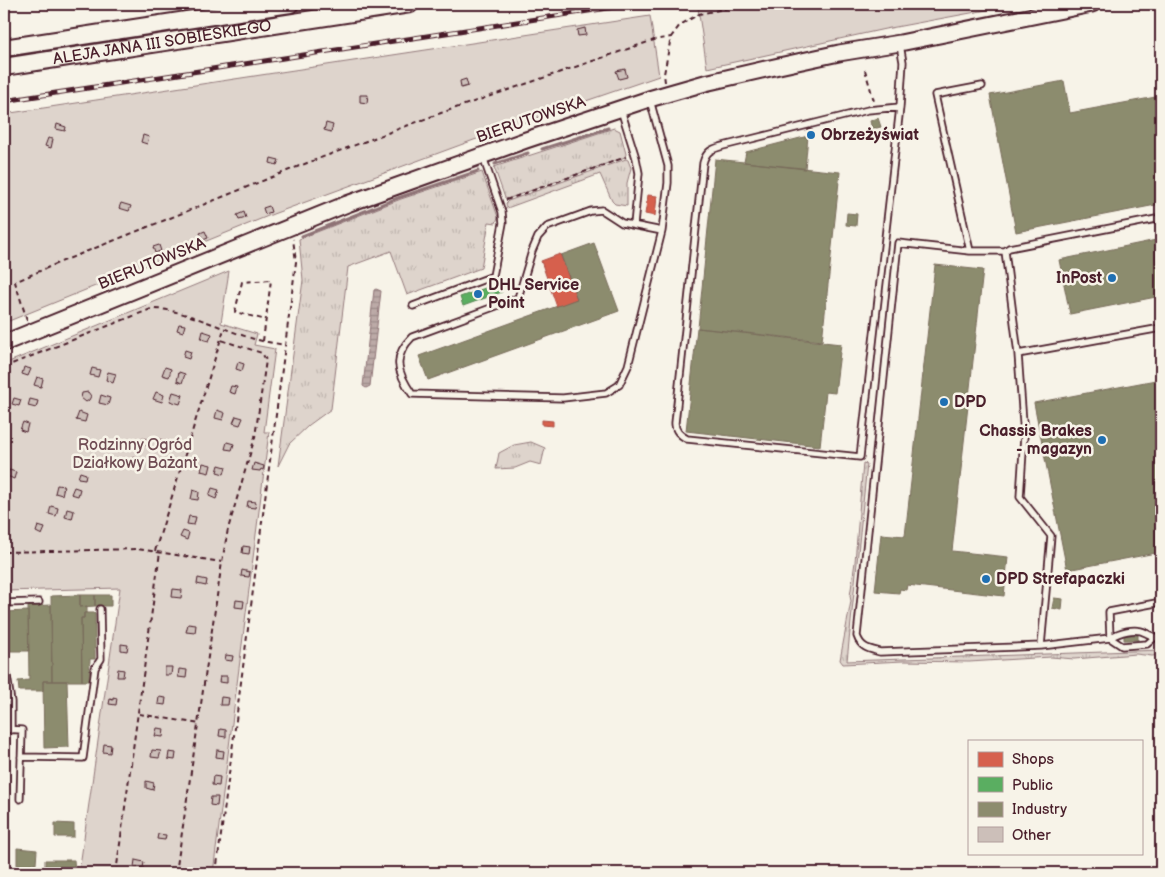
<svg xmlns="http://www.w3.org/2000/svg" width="1165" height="877" viewBox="0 0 1165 877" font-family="'Balsamiq Sans',sans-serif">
	<defs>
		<pattern id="grass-tufts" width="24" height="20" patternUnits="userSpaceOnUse" patternTransform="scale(1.25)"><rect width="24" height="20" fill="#ded4cc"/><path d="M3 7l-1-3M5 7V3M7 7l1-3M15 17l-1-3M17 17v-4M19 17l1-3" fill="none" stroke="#c0b6af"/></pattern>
		<pattern id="water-rules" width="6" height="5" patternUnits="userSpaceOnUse" patternTransform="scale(1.25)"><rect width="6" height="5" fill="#bcaaa7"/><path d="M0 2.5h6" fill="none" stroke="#9b8a88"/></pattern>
	</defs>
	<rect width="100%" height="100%" fill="#f7f3e8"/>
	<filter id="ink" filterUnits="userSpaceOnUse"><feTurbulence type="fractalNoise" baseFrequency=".02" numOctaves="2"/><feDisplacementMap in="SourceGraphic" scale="10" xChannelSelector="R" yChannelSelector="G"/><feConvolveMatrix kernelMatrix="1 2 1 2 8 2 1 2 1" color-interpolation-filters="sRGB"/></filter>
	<g filter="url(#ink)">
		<!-- grass -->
		<path fill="url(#grass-tufts)" stroke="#947a7c" d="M330 4H368L4 60V54Z
			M614 128 620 131 626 154 625 157 507 199 505 198 494 167Z
			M626 159 628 160 631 168 627 183V206L615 204 612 201 600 174 507 208 506 203 508 201Z
			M482 172 498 217 496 223 489 222 481 268 407 295 391 251 348 267 331 409 309 425 289 444 278 466 303 280 299 239 401 199Z
			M531 442 545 448 541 465 530 462 515 468 496 469 499 453 514 445Z
			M863 463 867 464 847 661 1161 650V655L1152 656 1136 654 1074 659 1051 657 969 662 903 661 843 664 840 660 851 601 850 596 855 562Z"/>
		<!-- garden -->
		<path fill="#ded4cc" stroke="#947a7c" d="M726 4H1019L885 29 707 68 698 8Z
			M650 16 659 76 501 130 273 214 4 323V114Z
			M229 271 221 323 257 334 254 345 275 349 264 432H269L213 873H79L120 588 4 591V364Z"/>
		<!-- water -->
		<path fill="url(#water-rules)" stroke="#8e7275" d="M376 289 381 291 370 386 366 388 363 386 374 290Z"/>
		<!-- shops -->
		<path fill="#d6604d" stroke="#ac4c43" d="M648 195 657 196 655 216 645 214Z
			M560 254 577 299 557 307 541 261Z
			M542 420 553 421V426L542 425Z"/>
		<!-- public -->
		<path fill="#5aae61" stroke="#558351" d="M499 283 502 292 463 306 460 297Z"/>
		<!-- industry -->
		<path fill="#8c8c6e" stroke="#786b5a" d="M1064 81 1070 113 1161 96V204L1016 232 990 95Z
			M878 118 881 127 872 129 870 121Z
			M808 136 805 169 744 162 746 152Z
			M715 159 840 172 822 341 698 328Z
			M847 213 857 214 856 226 846 225Z
			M1161 239V296L1070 314 1059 260Z
			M594 243 619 311 428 380 419 356 577 299 561 255Z
			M935 265 983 270 952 551 1008 557 1004 596 907 585 906 590 900 589 899 593 875 591 881 534 905 536Z
			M697 328 841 344 835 393 826 392 820 446 686 431Z
			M1161 379V552L1067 570 1034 403Z
			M80 595V607L87 606V612L84 613V618H81L82 681H52L51 596Z
			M80 595H95V606L80 607Z
			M95 595H111V606H95Z
			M1054 598 1063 599 1062 610 1052 608Z
			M51 605 52 681H43V691H19L18 681 29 680 28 606Z
			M28 611 29 651H4V612Z
			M84 613H95V659H90L89 681H82L81 618H84Z
			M1124 635H1138V640H1124Z
			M43 681H67L69 747 44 748Z
			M55 823 74 824V837H55Z
			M17 848 37 850 36 864H29V868H17Z
			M45 860H74L75 873H45Z"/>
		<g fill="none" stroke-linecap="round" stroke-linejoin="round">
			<!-- stream -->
			<path stroke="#8e7275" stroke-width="3" d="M542 149 608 128
				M495 164 528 153
				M302 236 398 198 478 171"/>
		</g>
		<!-- building -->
		<path fill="#ccbfb9" stroke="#4a1f2b" d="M585 28 586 35 578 36 577 30Z
			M625 69 627 77 619 79 616 71Z
			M466 79 468 86 461 88 460 81Z
			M360 95H368L367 103 360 102Z
			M326 123 333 125 331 132 324 130Z
			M57 124 66 127 65 131 56 129Z
			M143 135 149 137 147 144 141 142Z
			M48 138 53 139 51 148 45 146Z
			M271 158 279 160 277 165 270 163Z
			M121 203 131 206 129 211 119 208Z
			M269 206 271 212 265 214 263 208Z
			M244 212 246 218 239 220 237 215Z
			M205 231 208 238 203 240 200 233Z
			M159 245 161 251 155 253 153 247Z
			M179 324 185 325 183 332 177 330Z
			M203 331 212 334 209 341 201 339Z
			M185 350 191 352 189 359 183 357Z
			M238 362 244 364 242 371 236 369Z
			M24 367 31 369 28 376 22 374Z
			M165 367 171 369 169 377 162 375Z
			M92 368 100 370 98 377 90 375Z
			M108 372 116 374 113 383 106 380Z
			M179 372 185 374 182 383 177 381Z
			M37 377 43 379 41 387 34 385Z
			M231 386 237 387 235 394 229 392Z
			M88 392 91 396 89 400 86 402 81 398 82 393Z
			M156 392 164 395 162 402 153 399Z
			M173 392 183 395 180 404 170 401Z
			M101 395 110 398 108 405 99 403Z
			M14 398 21 400 19 406 12 404Z
			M30 399 38 401 36 408 28 406Z
			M217 410 225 413 223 420 215 418Z
			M79 412 87 415 85 422 76 420Z
			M236 416 243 418 240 425 233 423Z
			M23 422 28 424 26 432 20 430Z
			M143 438 149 440 147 446 141 444Z
			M159 439 165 441 163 448 157 446Z
			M88 441 95 443 93 450 86 448Z
			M227 442 234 444 232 450 225 449Z
			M133 457 140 459 138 466 131 464Z
			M203 463 211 465 209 473 201 471Z
			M254 463 264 466 263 470 261 469 260 471 252 470Z
			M219 465 226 467 224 474 217 472Z
			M9 470 16 472 14 479 7 476Z
			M80 472 86 474 85 479 78 478Z
			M57 485 64 486 62 495 55 493Z
			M74 487 80 489 78 496 71 494Z
			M212 488 219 490 216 499 209 496Z
			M193 490 199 492 198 500 191 499Z
			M248 501 256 502 255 508 247 507Z
			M51 506 58 508 56 516 49 514Z
			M67 509 74 511 72 519 65 517Z
			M189 516 196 517 194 525 187 524Z
			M38 526 45 528 42 535 36 532Z
			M183 531 189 533 187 540 180 537Z
			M243 546 250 547 249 554 242 553Z
			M242 570 250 572 249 577 241 576Z
			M198 578 207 580 206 586 197 584Z
			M173 589 182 590 181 598 172 597Z
			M236 600 244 601 243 608 235 607Z
			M188 624 196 625 195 633 186 632Z
			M121 644 128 645 127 651 121 650Z
			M226 655 233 656 232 661 225 660Z
			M165 667H172L171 675H165Z
			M118 669 124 670 123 677H117Z
			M179 669 187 670 186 678 178 677Z
			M220 676H227V683L219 682Z
			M113 697 117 698 116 705 109 704 110 699 113 700Z
			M159 697 166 698 165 705 158 704Z
			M221 697 229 698 228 705H220Z
			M157 728 164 729 163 737 155 736Z
			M220 729 226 730V737L219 736Z
			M104 744 111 745 110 753 103 752Z
			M152 750 161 751 159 758 151 757Z
			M217 750 224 751 223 758 216 757Z
			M169 752 176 753 175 760 168 759Z
			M213 776 220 777 219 786 212 785Z
			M146 781 154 783 153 790 146 788Z
			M211 797H218L217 806 210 805Z
			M158 834 166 835 165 840 157 839Z
			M135 860 144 862 143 868 134 867Z"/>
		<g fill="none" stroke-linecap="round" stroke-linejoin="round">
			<!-- service casing -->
			<g stroke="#4a1f2b" stroke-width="9">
				<path id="service" d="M650 100 668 166V183L662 231 628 366 619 385 606 393 563 398 412 394C397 372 392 357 412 337L518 298 532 251 538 237 547 227 591 211 602 210 622 223 662 231
					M900 107 868 110 723 146C712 149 706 151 703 163L675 423C675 431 680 435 687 439L860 457 900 107 903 62 900 45
					M621 110 636 158 639 173 634 225
					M970 251 935 95 982 86
					M1005 251 1009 248 1161 218
					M413 306 493 276 503 223 502 212 483 157
					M1018 354 1005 251H970L898 243 857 636C861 648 869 649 880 652L1041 646 1110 638C1119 632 1135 627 1146 633 1152 636 1154 638 1161 638
					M4 603 39 602
					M1110 638 1109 612 1161 602
					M1110 638 1122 646 1147 644 1154 638
					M1041 646 1051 536 1020 497 1024 436 1018 354 1161 328
					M4 669H6L11 702V730
					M4 729 22 730 20 799
					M21 757 83 758 95 668 101 659 100 609"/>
			</g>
			<!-- tertiary casing -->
			<g stroke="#4a1f2b" stroke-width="19">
				<path id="tertiary" d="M4 343 347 204 526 140 649 99 705 83 779 66 839 53 900 43 1092 4"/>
			</g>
			<!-- secondary casing -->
			<g stroke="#4a1f2b" stroke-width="20">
				<g id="secondary">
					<path d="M4 48 290 4"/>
					<path id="s1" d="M4 67 410 4"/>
				</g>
			</g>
			<!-- path -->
			<path stroke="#4a1f2b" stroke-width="2" stroke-dasharray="5 4" stroke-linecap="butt" d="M865 70 874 101
				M665 82 664 74 671 37 680 25 699 14 748 4
				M506 200 626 157
				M27 320 15 282 58 263 307 163 441 113 654 40 671 37
				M263 341 271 280 242 282 235 312 266 320
				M4 367 151 309C179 307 226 331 254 339 264 342 275 343 285 345
				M155 551 224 329
				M4 552 138 549 222 562
				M139 714 200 724
				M116 873 160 552
				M176 873 222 562 228 529 255 437 266 360 262 353 221 340
				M216 873 296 262 293 239"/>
			<!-- service -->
			<use href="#service" stroke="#f7f3e8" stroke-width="5.5"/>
			<!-- tertiary -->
			<use href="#tertiary" stroke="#f7f3e8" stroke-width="15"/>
			<!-- secondary -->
			<use href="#secondary" stroke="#f7f3e8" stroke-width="16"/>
			<!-- rail casing -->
			<g stroke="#4a1f2b" stroke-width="5">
				<path id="rail" d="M4 101 634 4"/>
			</g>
			<!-- rail -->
			<use href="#rail" stroke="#f7f3e8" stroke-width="3" stroke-dasharray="9" stroke-linecap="butt"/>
		</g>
	</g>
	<!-- markers -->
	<g fill="#1f6fb2" stroke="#f7f3e8" stroke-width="2">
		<circle cx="811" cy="135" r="5"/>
		<circle cx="1112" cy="278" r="5"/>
		<circle cx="478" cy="294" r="5"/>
		<circle cx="944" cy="402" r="5"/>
		<circle cx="1102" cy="440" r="5"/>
		<circle cx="986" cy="579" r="5"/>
	</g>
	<g text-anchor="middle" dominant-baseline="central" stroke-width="5" stroke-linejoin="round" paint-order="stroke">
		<!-- street labels -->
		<g font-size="16" fill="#4a1f2b" stroke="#f7f3e8">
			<text stroke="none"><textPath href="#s1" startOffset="160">ALEJA JANA III SOBIESKIEGO</textPath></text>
			<text transform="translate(531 120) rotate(-19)">BIERUTOWSKA</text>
			<text transform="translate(152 264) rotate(-22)">BIERUTOWSKA</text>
		</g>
		<!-- poi labels -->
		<g font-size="16" font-weight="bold" fill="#4a1f2b" stroke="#f7f3e8" text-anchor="start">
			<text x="821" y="135">Obrzeżyświat</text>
			<text x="1102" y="278" text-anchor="end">InPost</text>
			<text x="488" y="285">DHL Service<tspan x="488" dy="18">Point</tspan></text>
			<text x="954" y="402">DPD</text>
			<text x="1092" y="431" text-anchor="end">Chassis Brakes<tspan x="1092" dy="18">- magazyn</tspan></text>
			<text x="996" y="579">DPD Strefapaczki</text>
		</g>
		<!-- park labels -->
		<g font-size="16" fill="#6f4c53" stroke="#f7f3e8">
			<text x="135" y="445">Rodzinny Ogród<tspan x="135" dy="18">Działkowy Bażant</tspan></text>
		</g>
	</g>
	<!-- margin -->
	<rect width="1165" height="877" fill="none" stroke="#f7f3e8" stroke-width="20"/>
	<rect x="10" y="10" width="1145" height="857" fill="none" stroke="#4a1f2b" stroke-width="2" filter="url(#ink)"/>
	<!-- legend -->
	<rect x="968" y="740" width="175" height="115" fill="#f7f3e8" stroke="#b29e9c"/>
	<rect x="978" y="752" width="25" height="15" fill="#d6604d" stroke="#b29e9c"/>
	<text x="1012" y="764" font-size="15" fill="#4a1f2b">Shops</text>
	<rect x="978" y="777" width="25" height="15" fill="#5aae61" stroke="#b29e9c"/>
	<text x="1012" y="790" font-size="15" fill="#4a1f2b">Public</text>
	<rect x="978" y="802" width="25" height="15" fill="#8c8c6e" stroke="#b29e9c"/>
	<text x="1012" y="814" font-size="15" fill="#4a1f2b">Industry</text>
	<rect x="978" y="827" width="25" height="15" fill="#ccbfb9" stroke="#b29e9c"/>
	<text x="1012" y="840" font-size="15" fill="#4a1f2b">Other</text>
</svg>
